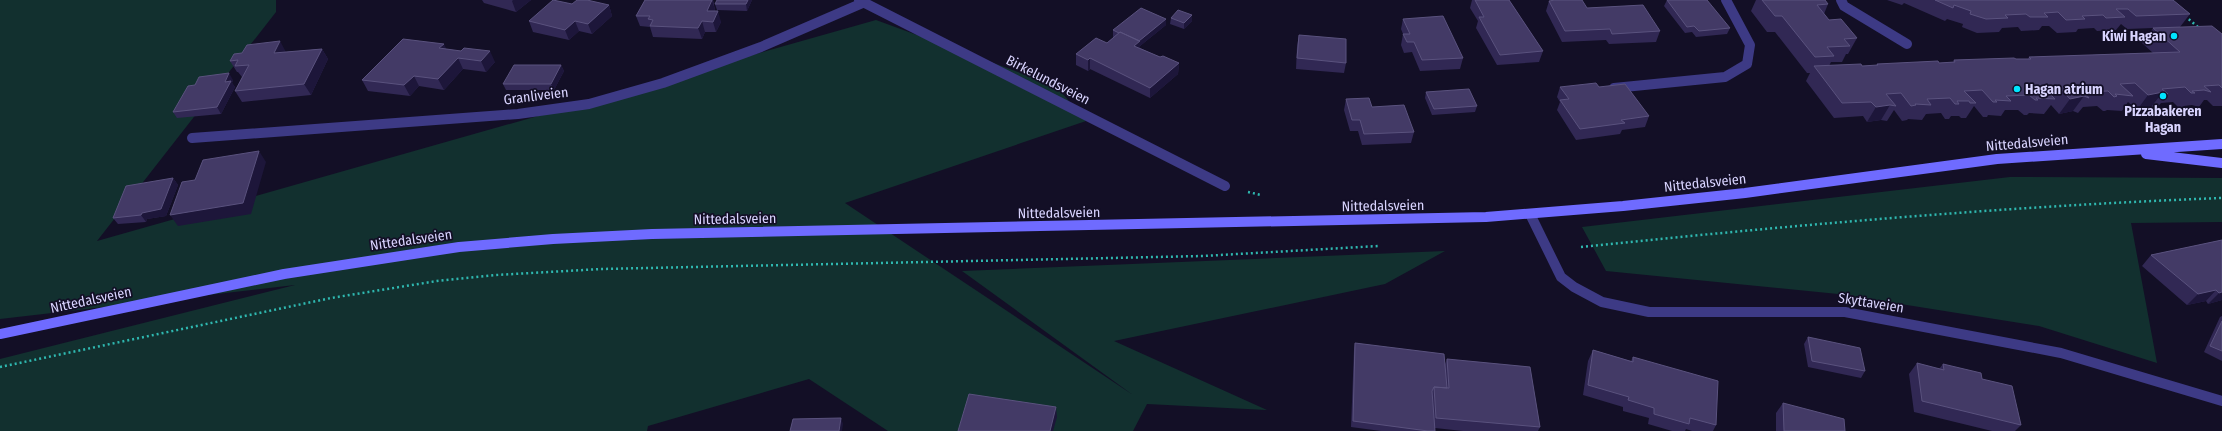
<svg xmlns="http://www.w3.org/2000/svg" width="2222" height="431" viewBox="0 0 2222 431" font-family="'Fira Sans Condensed',sans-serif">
	<rect width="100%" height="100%" fill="#130f26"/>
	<!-- green -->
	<path fill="#12302f" d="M0 0H276V12L97 241 876 20 1056 86 1086 121 845 203 1133 395 962 271 1445 251 1385 284 1114 341 1267 410 1147 404 1133 431H888L809 379 648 426 647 431H0V359L295 285 0 319Z
		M2010 177 2222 178V222L2131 223 2157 363 2039 326 1838 294 1606 271 1582 227Z"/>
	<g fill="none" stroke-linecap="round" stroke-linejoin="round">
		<!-- path -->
		<path stroke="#2fb8b0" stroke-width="2.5" stroke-dasharray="2 3" stroke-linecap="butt" d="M2185 16 2199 28
			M1248 192 1261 195
			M1581 247C1794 225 2008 206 2222 198
			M0 367 331 298 437 281 496 275 601 269 1203 256 1378 246"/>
		<!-- lane -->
		<path stroke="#3d3a85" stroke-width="10" d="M1841 0 1844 6 1907 44
			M1614 88 1725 77 1747 64 1750 45 1726 0"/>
		<!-- street -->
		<path stroke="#3d3a85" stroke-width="10" d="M859 0 1225 186
			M192 138 518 114 589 104 663 83 761 47 865 2
			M1530 214 1561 277 1574 287 1602 302 1649 312H1845L2061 353 2222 401"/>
		<!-- secondary -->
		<path stroke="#6f6bff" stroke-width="10" d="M2146 154 2222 163
			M0 334 284 274 459 247 553 239 652 234 1486 217 1623 206 1745 193 1997 159 2222 144"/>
	</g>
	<!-- wall -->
	<path fill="#312854" d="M482 0H531L516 12 484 3Z
		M645 0H713L715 10V11L721 22 716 32H705L702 39 653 37 650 27 640 26 636 16Z
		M752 0 747 11 717 10 715 4Z
		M1472 0H1509L1543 51 1539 62 1497 65 1476 28 1478 21 1470 8Z
		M1667 0 1730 28 1727 34 1696 37 1692 32 1685 33 1664 6Z
		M1756 0H1825L1828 4 1824 14 1829 20 1857 38 1848 54H1846L1842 62H1831L1829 66H1875L1877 64 1939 63 1953 62 1954 60 2016 59H2028L2029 57 2153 53 2142 43 2153 28 2127 29 2121 24 2116 30 2097 31 2094 28 2078 29 2076 32 2057 33 2049 26H2042L2039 30 2021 31 2018 27 2002 28 1999 32 1977 33 1962 27 1963 24 1947 19 1945 21 1904 3 1902 5 1887 0H2173L2190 14 2180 27 2222 34V106H2213L2207 100H2204L2199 107 2192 105 2184 106 2182 108H2179L2173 102 2161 103 2156 109 2151 107 2137 110 2128 102 2122 111 2107 110 2105 111H2103L2097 106 2083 107 2078 113 2073 111 2059 114 2051 105 2044 114 2029 113 2027 115H2024L2018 110H2005L2001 116 1988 115 1987 117H1983L1974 106 1966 118H1961L1959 116H1951L1949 119H1945L1941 113 1926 114 1922 120 1908 119 1907 120 1902 121 1894 110 1887 121 1881 120 1867 122 1863 116 1834 118 1806 81 1810 73H1807L1775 32H1767L1751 11Z
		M1549 1 1587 8 1660 31 1656 42 1609 44 1606 40 1562 42 1546 11Z
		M572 4 609 5 612 16 592 34 579 31 569 40 533 32 529 21Z
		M1192 15V21L1184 29 1170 24 1171 18Z
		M1403 19 1463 58 1460 69 1420 71 1412 52 1404 53 1401 45 1403 34 1401 29Z
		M1166 25 1140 46V48L1160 57 1179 63 1178 74 1150 98 1090 69 1088 71 1076 65V54L1107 43 1114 37H1113V30Z
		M1299 35 1346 63 1344 73 1296 69 1297 46Z
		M322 49 328 59 311 95 242 102 235 91 242 77 238 72H237L230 61 286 52Z
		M446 49 495 62 486 72 463 69 444 90 419 86 410 96 368 91 362 80Z
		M561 65 564 71 554 90H506L503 84Z
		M233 80 232 83 235 87 221 114 177 118 173 112Z
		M1560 87H1599L1649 116 1645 127 1622 130 1620 134 1576 140 1557 110 1560 102 1557 97Z
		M1426 92 1477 106 1475 112 1432 115 1425 98Z
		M1346 99 1372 107 1414 132 1411 143 1362 145 1358 131H1350L1344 110Z
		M173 178 178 185 166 216 147 219 146 222 118 224 113 218Z
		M2222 240V300L2208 304 2206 301 2187 305 2142 266 2151 255Z
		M2222 316V361L2204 352 2220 317Z
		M1808 337 1865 371 1861 378 1808 367 1804 344Z
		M1355 343 1445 364 1447 359 1540 427 1538 431H1463L1435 428V431H1381L1351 427 1354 349Z
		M1593 350 1631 361 1633 357 1716 425 1713 431H1692L1686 429 1685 431H1672L1648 424 1649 418 1623 411V407L1583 395 1588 361Z
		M1917 363 1939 369 1943 364 1982 379 2021 425 2015 431H1992L1914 412 1909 374Z
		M1783 403 1845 431H1776V413Z"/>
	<!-- shaded-wall -->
	<path fill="#1d163a" d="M513 0H531L516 12 512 1Z
		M712 0 715 10 710 22 707 11Z
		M748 0H752L747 11 746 4Z
		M609 5 612 16 592 34 588 24Z
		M718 11 721 22 716 32 713 22Z
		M1192 15V21L1184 29V23Z
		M1166 19V25L1140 46V52L1134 46 1138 42Z
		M575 21 579 31 569 40 565 30Z
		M702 21 705 32 702 39 698 28Z
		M280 41 286 52 274 53Z
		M444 44 449 54 439 48Z
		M322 49 328 59 311 95 304 84Z
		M490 51 495 62 486 72 481 61Z
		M458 58 463 69 444 90 438 79Z
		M1090 58V69L1088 71V60Z
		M1179 63 1178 74 1150 98V88Z
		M561 65 564 71 554 90 551 84Z
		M229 73 233 80 232 83 235 87 221 114 217 107 225 82Z
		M414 76 419 86 410 96 404 85Z
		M2163 92 2151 107 2137 110 2148 95Z
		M2084 96 2073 111 2059 114 2070 99Z
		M1890 105 1881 120 1867 122 1876 107Z
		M259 151 266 162 251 214 178 226 170 215Z
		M173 178 178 185 166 216 147 219 146 222 141 215 142 213Z
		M2216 290 2206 301 2187 305 2198 294Z
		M2222 292V300L2208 304 2219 293Z
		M1056 407 1057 417 1053 431H1050Z
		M841 418 843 424 842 431H839Z"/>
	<!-- building -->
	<path fill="#433a66" stroke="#5a527e" d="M553 0 572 4 577 0H587L609 5 588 24 575 21 565 30 529 21Z
		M645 0H712L707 11H718L713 22 702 21 698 28 650 26 653 20 648 19 650 16H636Z
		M717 0H748L746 4H715Z
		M1475 0H1509L1543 51 1500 55 1479 17H1484Z
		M1555 0H1582L1587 8 1643 5 1660 31 1612 34 1610 29 1565 31 1549 1Z
		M1667 0H1707L1730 28 1699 31 1694 26 1687 27Z
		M1762 0H1825L1828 4 1817 5 1829 20 1841 19 1857 38 1844 39 1850 46 1827 47 1834 56 1815 57 1782 16H1775Z
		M1935 0H2173L2190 14 2136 16 2128 9H2116L2125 17 2106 18 2103 15 2082 16 2085 19 2066 20 2058 12 2044 13 2048 17H2030L2026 14 2005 15 2008 18 1986 19 1970 14 1971 11 1954 5 1953 8Z
		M1141 8 1166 19 1139 41 1120 32 1119 33 1113 30Z
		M1178 10 1192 15 1184 23 1171 18Z
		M1443 16 1463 58 1422 60 1414 42H1407L1403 34H1410L1403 19Z
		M2212 26 2222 34V88L2219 85 2204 86 2211 92 2204 90 2192 91 2195 93H2191L2185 87 2162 89 2168 94 2163 92 2148 95 2135 83 2120 84 2133 96 2115 94 2117 96 2114 97 2108 91 2084 92 2089 98 2084 96 2070 99 2058 86 2043 87 2055 99 2036 98 2038 100H2035L2029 95 2006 96 2011 101 1995 100 1997 102H1993L1982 90 1964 91 1976 103H1970L1969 101H1957L1959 104H1955L1950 98 1927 99 1931 105 1915 104 1916 105 1911 106 1901 93 1886 94 1896 106 1890 105 1876 107 1871 102 1842 103 1814 66 1861 64 1862 66 1878 65 1877 64 1938 61 1939 63 1955 62 1954 60 2014 58 2016 59H2031L2029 57 2180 52 2153 28Z
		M1120 32 1140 41 1134 46 1160 57 1163 56 1179 63 1150 88 1090 58 1088 60 1076 54 1096 38 1107 43Z
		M1299 35 1346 39V63L1297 58Z
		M403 39 444 44 439 48 461 51 464 48 490 51 481 61 458 58 438 79 414 76 404 85 362 80Z
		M280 41 274 53 322 49 304 84 235 91 249 65 235 66 238 60 230 61 234 54 242 53 247 45Z
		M514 65H561L551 84H503Z
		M229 73 225 82 231 81 217 107 173 112 188 86 195 85 199 77Z
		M1596 83 1599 87 1625 84 1649 116 1621 120 1625 123 1580 129 1560 100 1569 99 1560 87Z
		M1469 89 1477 106 1434 109 1426 92Z
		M1369 98 1372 107 1404 105 1414 132 1364 134 1360 120H1352L1346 99Z
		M259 151 243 203 170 215 182 182 195 180 203 160Z
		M173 178 161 209 142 213 141 215 113 218 126 186Z
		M2222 240V292L2219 293 2216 290 2198 294 2151 255Z
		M2222 321V351L2210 346Z
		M1808 337 1860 348 1865 371 1812 361Z
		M1355 343 1444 354 1447 388 1434 387 1432 391 1435 431H1428L1353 421Z
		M1593 350 1633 362V357L1718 381 1716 425 1690 418 1689 424 1654 414V408L1628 400 1629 397 1588 385Z
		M1447 359 1530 367 1540 427 1436 418 1434 387 1449 388Z
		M1917 363 1944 370 1943 364 1981 373 1982 379 2012 386 2021 425 1922 401Z
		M969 394 1056 407 1050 431H958Z
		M1783 403 1844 419 1845 431H1784Z
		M841 418 839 431H790L793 419Z"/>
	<!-- markers -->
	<g fill="#00e5ff" stroke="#130f26" stroke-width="1.5">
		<circle cx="2174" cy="36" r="4"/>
		<circle cx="2017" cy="89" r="4"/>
		<circle cx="2163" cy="96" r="4"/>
	</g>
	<g text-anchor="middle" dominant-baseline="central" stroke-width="3.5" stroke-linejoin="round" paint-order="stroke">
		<!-- poi labels -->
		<g font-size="14" font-weight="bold" fill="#d9d4ff" stroke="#130f26" text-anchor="end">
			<text x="2166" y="36">Kiwi Hagan</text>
			<text x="2025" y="89" text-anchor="start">Hagan atrium</text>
			<text x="2163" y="111" text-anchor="middle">Pizzabakeren<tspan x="2163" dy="16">Hagan</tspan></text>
		</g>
		<!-- street labels -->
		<g font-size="14" fill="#d9d4ff" stroke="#130f26">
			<text transform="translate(1048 80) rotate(27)">Birkelundsveien</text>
			<text transform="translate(536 96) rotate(-7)">Granliveien</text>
			<text transform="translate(2027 143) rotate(-5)">Nittedalsveien</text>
			<text transform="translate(1705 183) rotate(-6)">Nittedalsveien</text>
			<text transform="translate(1383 206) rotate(-1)">Nittedalsveien</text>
			<text transform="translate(1059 213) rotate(-1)">Nittedalsveien</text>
			<text transform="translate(735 219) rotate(-1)">Nittedalsveien</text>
			<text transform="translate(411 240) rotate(-8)">Nittedalsveien</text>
			<text transform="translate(91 300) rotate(-12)">Nittedalsveien</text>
			<text transform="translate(1871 303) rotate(9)">Skyttaveien</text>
		</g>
	</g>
</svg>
